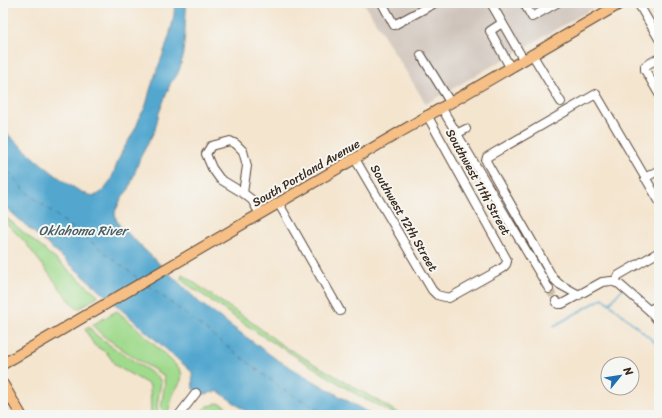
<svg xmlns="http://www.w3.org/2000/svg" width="662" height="418" viewBox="0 0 662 418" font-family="Sriracha,sans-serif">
	<rect width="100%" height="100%" fill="#f6f6f2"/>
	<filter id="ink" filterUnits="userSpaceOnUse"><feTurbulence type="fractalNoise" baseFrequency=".025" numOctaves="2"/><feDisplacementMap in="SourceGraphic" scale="8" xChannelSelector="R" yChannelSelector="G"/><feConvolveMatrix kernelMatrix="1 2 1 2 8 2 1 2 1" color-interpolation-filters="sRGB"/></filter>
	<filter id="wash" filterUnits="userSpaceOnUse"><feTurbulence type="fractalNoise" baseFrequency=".012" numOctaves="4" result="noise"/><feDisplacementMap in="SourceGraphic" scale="16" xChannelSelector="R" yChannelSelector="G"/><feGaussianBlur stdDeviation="0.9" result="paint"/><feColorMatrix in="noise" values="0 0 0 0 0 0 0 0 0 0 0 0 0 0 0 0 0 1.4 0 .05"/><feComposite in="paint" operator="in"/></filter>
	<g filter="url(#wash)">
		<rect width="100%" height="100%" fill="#f4e5cf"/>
		<!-- industrial -->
		<path fill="#cec2b9" d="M364 3H602L426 104Z"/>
		<!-- green -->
		<path fill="#a0da8d" stroke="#6e8256" d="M3 215 98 295V296L80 308H76L59 287 25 242 3 220Z
			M182 274 214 297 246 318 282 345 402 415H397L359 396 340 384 258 333 181 280Z
			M117 311 137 328 180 369C185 380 178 384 174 393 170 401 171 408 166 415H162C159 401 168 385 163 375L135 358 102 335 92 325Z
			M89 327 97 336 108 344 158 377 161 382 157 405 158 415H151L150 385 116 366 107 353 94 345 85 329Z
			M218 403 224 405 235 415H196L209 405 210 406Z"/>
		<!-- water -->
		<path fill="#53a7cf" stroke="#476876" d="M175 3H187C184 21 187 72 171 82L159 113 155 130 140 158 129 189 122 197 115 212 116 219 119 225 200 303 276 359 372 415H251L218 391 201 395 193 389 192 372 3 205V130C16 142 82 203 97 195 111 188 114 170 120 156 126 142 137 131 140 115 147 109 148 95 151 87 160 60 174 32 175 3Z"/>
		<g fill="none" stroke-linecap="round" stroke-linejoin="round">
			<!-- stream -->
			<path stroke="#53a7cf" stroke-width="1.5" d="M610 303 622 289
				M554 326 603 298 659 346"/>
			<!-- ferry -->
			<path stroke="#455c65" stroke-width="1" stroke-dasharray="5 4" stroke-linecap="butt" d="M3 165 26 192 139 279
				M148 285 281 388 328 415"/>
		</g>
	</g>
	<g filter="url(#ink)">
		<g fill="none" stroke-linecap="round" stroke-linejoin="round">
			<!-- minor-tunnel -->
			<path stroke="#cfc0ac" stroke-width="8" stroke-dasharray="8 4" stroke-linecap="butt" d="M549 289 556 301"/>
			<!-- minor casing -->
			<g stroke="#574639" stroke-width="10">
				<path id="minor" d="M382 3 394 25 435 3
					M491 3 523 59
					M524 3 532 17 557 3
					M638 3 659 39
					M502 23 490 31 510 67
					M532 54 561 102
					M421 55 450 102
					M659 58 645 66V70L659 94
					M441 107 549 289
					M458 133 466 129
					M355 159 432 290 437 295 449 298 499 270C504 267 507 265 507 260L427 115
					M645 178 659 170
					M243 193 247 166 243 151 236 144 230 141 211 146 206 154 212 168 220 179 243 193 252 200 260 214
					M279 204 340 311
					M613 282 619 275 659 252
					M579 295 559 284 553 278 486 161 487 157 596 94 659 201
					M556 301 558 304H562L602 282 611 281 619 284 650 311 659 322
					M649 310 659 305
					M179 415 196 393"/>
			</g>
			<!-- major casing -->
			<g stroke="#574639" stroke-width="12">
				<path id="major" d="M3 364 621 3
					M3 384 21 415"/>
			</g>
			<!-- minor -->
			<use href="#minor" stroke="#fff" stroke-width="8"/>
			<!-- major -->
			<use href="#major" stroke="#f5bf86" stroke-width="10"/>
		</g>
	</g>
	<g text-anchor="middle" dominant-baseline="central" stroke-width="4" stroke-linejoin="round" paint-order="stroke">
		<!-- street labels -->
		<g font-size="12" fill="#3b2a1e" stroke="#f6f6f2">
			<text transform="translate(306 173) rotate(-30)">South Portland Avenue</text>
			<text transform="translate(478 182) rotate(61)">Southwest 11th Street</text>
			<text transform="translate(404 218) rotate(60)">Southwest 12th Street</text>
		</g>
		<!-- water labels -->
		<g font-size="13" font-style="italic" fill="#455c65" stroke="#f6f6f2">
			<text x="83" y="230">Oklahoma River</text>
		</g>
	</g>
	<!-- margin -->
	<rect width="662" height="418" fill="none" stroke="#f6f6f2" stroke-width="16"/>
	<!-- north arrow -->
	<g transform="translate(620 376) rotate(60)"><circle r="19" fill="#f6f6f2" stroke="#aba49d"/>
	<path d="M0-3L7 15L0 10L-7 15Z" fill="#1f6fb2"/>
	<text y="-6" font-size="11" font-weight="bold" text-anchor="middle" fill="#3b2a1e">N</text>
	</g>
</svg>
